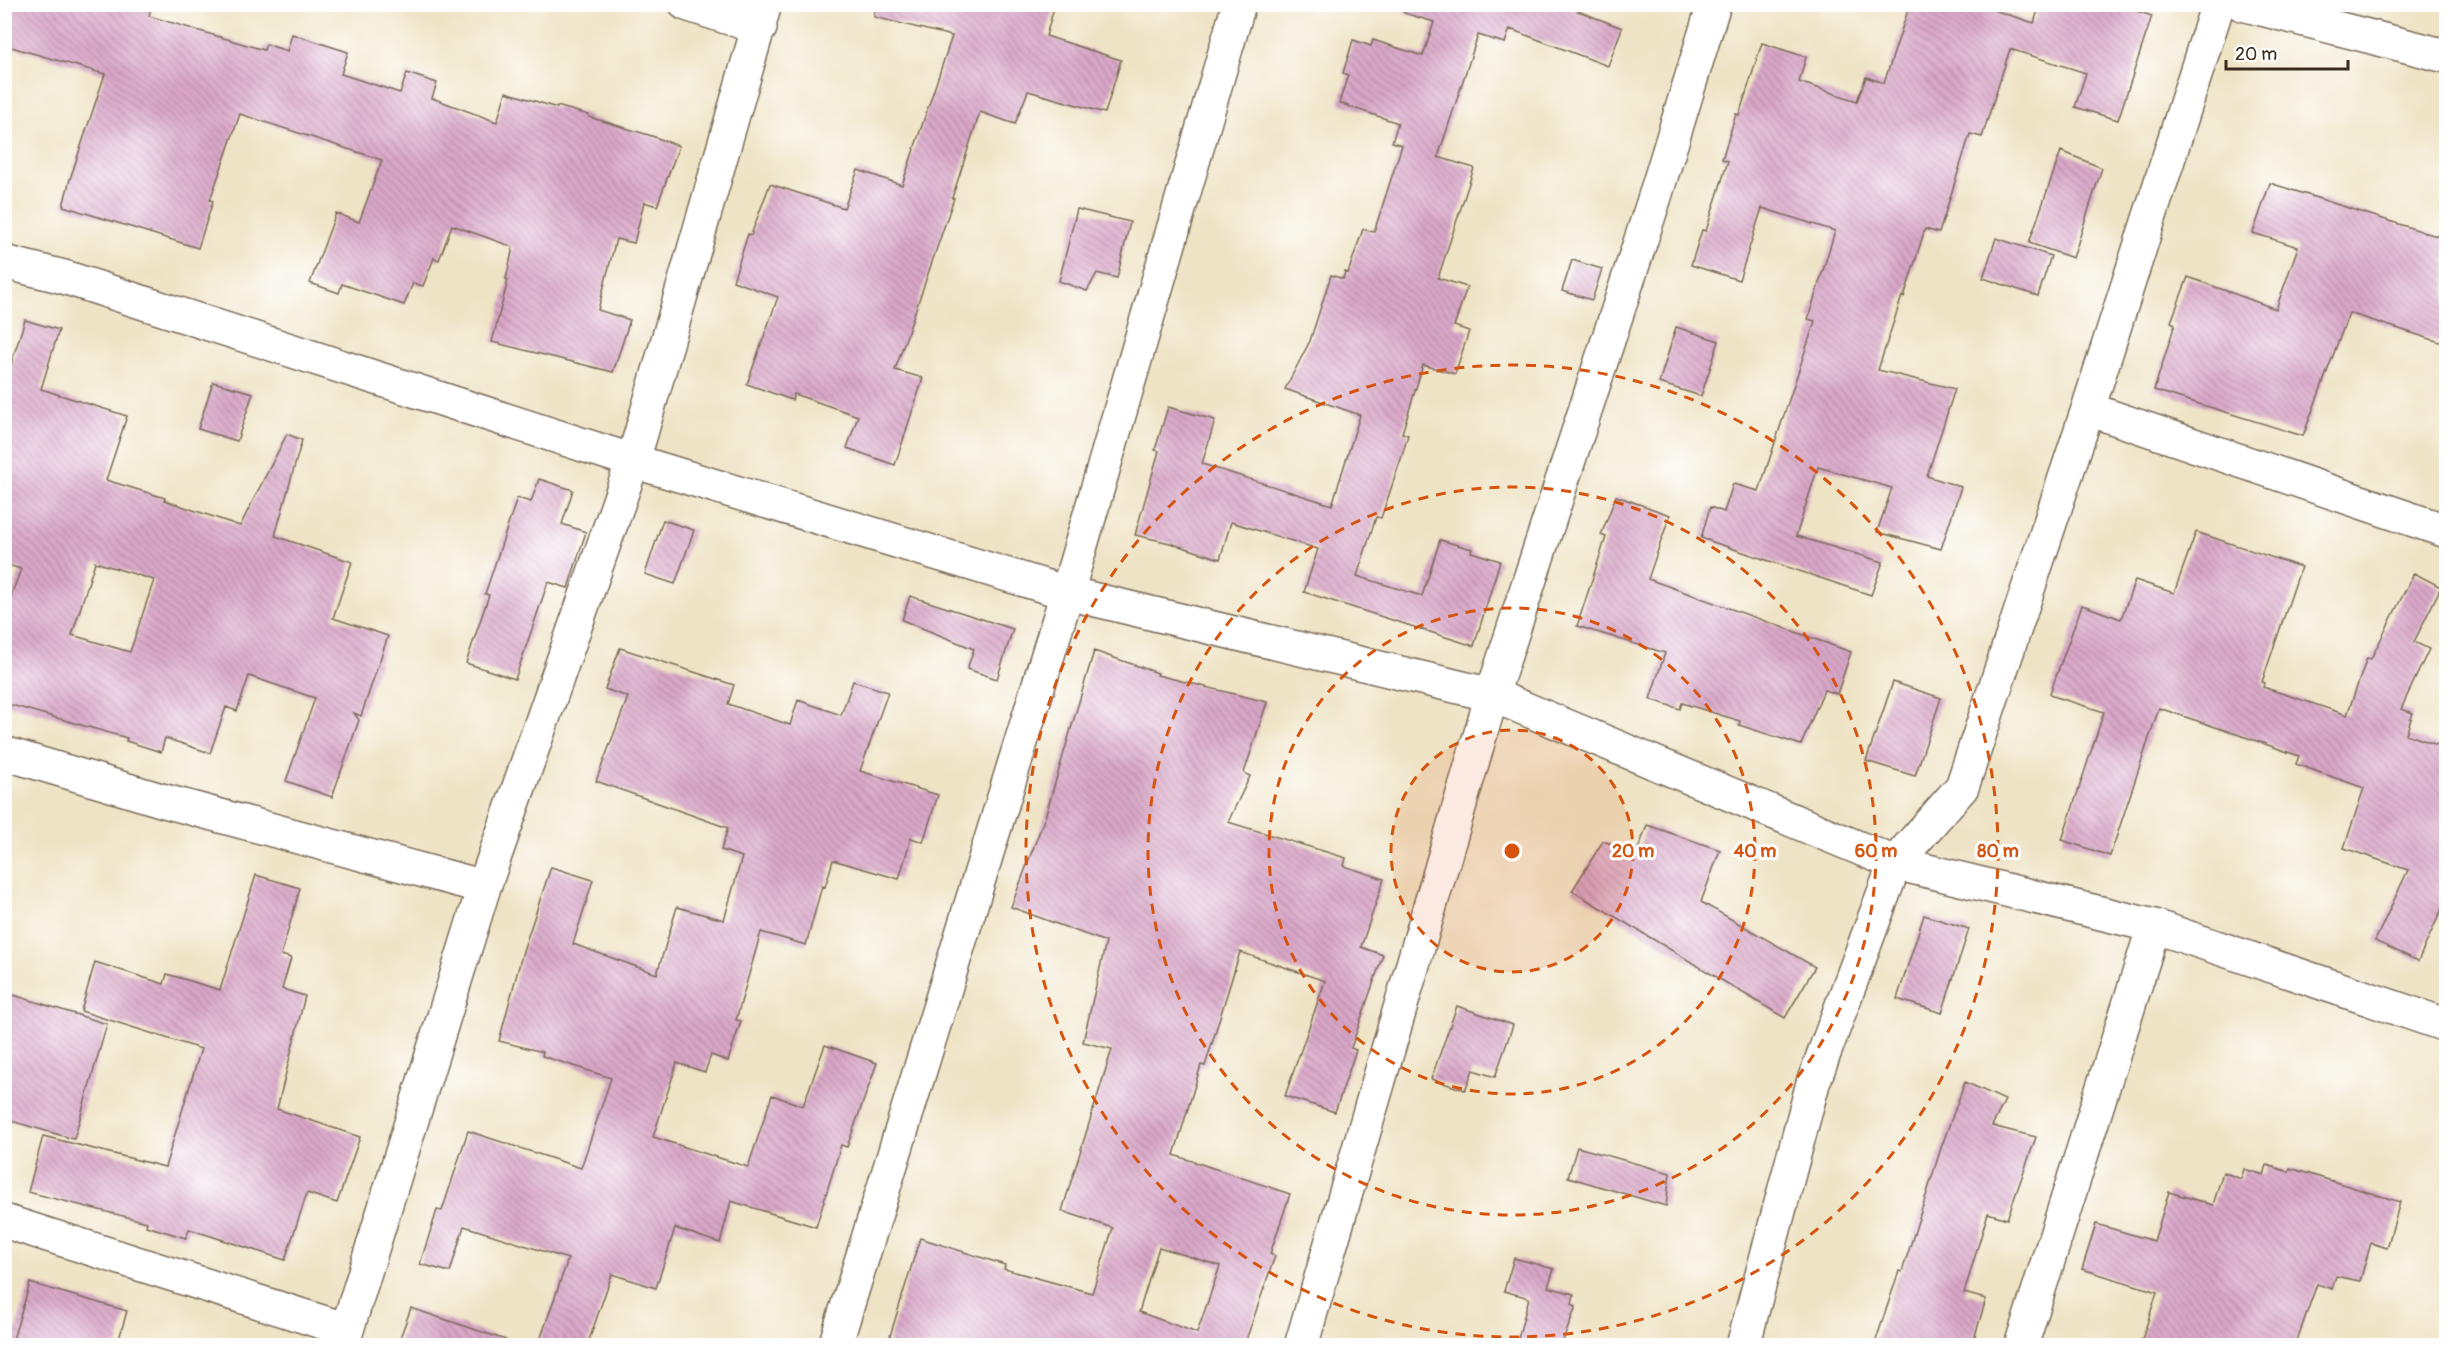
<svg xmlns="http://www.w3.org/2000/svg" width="2451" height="1350" viewBox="0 0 2451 1350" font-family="Pangolin,sans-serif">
	<defs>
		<pattern id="building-back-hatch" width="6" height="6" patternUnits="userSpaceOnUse" patternTransform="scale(1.5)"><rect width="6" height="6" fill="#daa7c9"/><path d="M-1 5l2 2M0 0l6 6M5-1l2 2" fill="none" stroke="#b288a3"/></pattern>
	</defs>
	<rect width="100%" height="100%" fill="#fff"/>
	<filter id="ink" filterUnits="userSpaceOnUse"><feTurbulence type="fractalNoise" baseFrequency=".0167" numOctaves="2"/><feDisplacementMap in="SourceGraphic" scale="12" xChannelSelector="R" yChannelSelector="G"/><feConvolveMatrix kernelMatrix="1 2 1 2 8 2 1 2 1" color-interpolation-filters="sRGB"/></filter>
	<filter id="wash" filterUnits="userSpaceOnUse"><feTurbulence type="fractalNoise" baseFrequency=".008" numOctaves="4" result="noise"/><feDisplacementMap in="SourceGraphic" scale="24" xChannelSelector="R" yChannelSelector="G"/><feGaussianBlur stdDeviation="1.35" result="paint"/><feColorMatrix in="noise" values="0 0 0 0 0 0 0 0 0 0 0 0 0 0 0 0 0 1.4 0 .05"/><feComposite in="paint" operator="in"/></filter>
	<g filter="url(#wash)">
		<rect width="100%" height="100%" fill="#efe3c5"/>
		<g id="blocks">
			<!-- building -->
			<path fill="url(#building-back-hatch)" fill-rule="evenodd" d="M4 4H152L149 16 264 50 266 44 287 51 292 34 348 52 341 74 400 93 407 73 437 83 432 98 497 122 506 92 557 108V106L589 115V117L652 136 679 146 657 206 644 202 634 243 616 239 598 310 630 320 613 372 492 342 508 280 506 279 513 247 452 225 439 260 434 258 423 286 413 283 404 305 342 284 339 293 310 283 336 213 359 222 382 160 240 114 210 200 213 201 198 248 63 206 70 179 105 74 4 45Z
				M875 4H1055L1046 36 1121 60 1105 113 1028 91 1015 124 980 112 952 198H954L895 370 923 378 895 465 847 448 858 416 794 394 792 400 747 384 778 297 733 281 748 234 751 235 770 184 844 208 858 170 902 185 952 36 874 17Z
				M1405 4H1560L1622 28 1608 66 1510 29 1505 43 1478 35 1438 157 1474 168 1438 278 1467 287 1454 326 1469 331 1455 374 1423 365 1402 433 1408 435 1401 459 1381 518 1376 517 1357 576 1422 596 1440 540 1472 549 1471 552 1500 561 1474 646 1304 592 1318 549 1231 522 1220 559 1170 543 1135 535 1159 451 1155 450 1168 407 1215 420 1202 464 1332 505 1360 415 1285 389 1310 341 1331 275 1343 279 1345 272 1348 273 1363 229 1374 232 1402 145 1392 142 1398 123 1339 103 1348 75 1343 73 1353 40 1371 46 1373 40 1423 56 1434 22 1404 13Z
				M1910 4H1975L2034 23 2040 4H2116L2152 16 2118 120 2075 107 2086 73 2010 49 1982 137 1970 134 1939 233 1925 229 1904 297 1902 296 1878 370 1955 389 1927 476 1961 487 1941 549 1877 532 1892 488 1818 467 1796 536 1883 562 1871 595 1701 538 1710 507 1724 512 1733 484 1759 491 1815 321 1808 319 1835 231 1762 208 1739 280 1691 265 1702 230 1706 231 1728 161 1722 159 1736 114 1739 115 1762 43 1806 57 1799 82 1857 101 1866 77 1884 83Z
				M2061 151 2102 168 2073 258 2029 243Z
				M2270 183 2446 239V344L2349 313 2303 436 2154 390 2175 324 2171 322 2188 277 2276 309 2298 247 2253 233Z
				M1077 209 1130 222 1117 278 1097 273 1087 291 1059 281Z
				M1996 238 2051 256 2038 296 1983 278Z
				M1572 260 1602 269 1592 300 1562 291Z
				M25 320 59 330 41 389 127 416 106 480 165 498 164 500 240 526 287 434 302 440 275 536 352 562 333 618 388 636 361 716 354 713 359 720 332 797 286 781 315 698 249 676 237 711 226 707 210 753 165 738 161 752 126 741 127 738 4 703V614L21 569 4 564V386ZM95 562 154 580 130 652 72 635Z
				M1676 327 1719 341 1701 396 1659 383Z
				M213 382 253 393 237 441 198 429Z
				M539 479 573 490 562 524 586 532 568 588 548 582 515 679 466 663 489 595 485 594 517 498 531 502Z
				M1616 496 1670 515 1648 579 1851 652 1837 694 1824 690 1801 745 1739 725 1740 721 1682 703 1680 709 1650 699 1665 653 1577 626 1606 537 1601 535Z
				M663 520 694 530 675 584 645 574Z
				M2196 532 2301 567 2262 682 2265 683 2263 687 2347 715 2367 658 2371 659 2414 573 2441 587 2414 642 2429 649 2401 709 2413 713 2406 734 2446 748V900L2418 961 2375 941 2408 870 2344 848 2364 788 2296 764 2299 756 2251 739 2159 708 2110 856 2062 840 2104 712 2053 696 2050 693 2082 605 2121 619 2135 580 2174 593Z
				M910 596 1013 629 997 679 967 669 974 649 902 620Z
				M620 648 734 685 728 704 790 725 798 700 841 715 853 681 888 692 860 771 938 795 923 842 911 838 899 879 833 860 825 887 822 886 806 945 761 932 736 1020 741 1021 728 1061 711 1055 705 1072 677 1063 653 1137 748 1167 772 1095 803 1106 825 1045 877 1063 847 1147 841 1145 816 1227 731 1201 720 1243 675 1228 656 1288 612 1274 587 1346H538L568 1259 464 1226 450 1272 420 1264 437 1210 442 1211 468 1131 581 1168 611 1078 542 1056 543 1052 499 1041 523 951 551 867 593 880 573 944 657 974 677 907 724 920 742 857 721 850 728 828 596 781 628 697 605 689Z
				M1094 651 1158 673 1157 675 1267 702 1244 773 1250 776 1228 822 1346 858 1344 866 1384 879 1361 947 1383 955 1351 1048 1356 1050 1335 1112 1285 1096 1325 981 1240 952 1205 1066 1201 1065 1174 1155 1290 1194 1270 1254 1275 1256 1244 1346H887L920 1238 1005 1265 1004 1269 1092 1293 1113 1228 1062 1211 1112 1049 1083 1042 1106 942 1011 907 1045 817ZM1159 1247 1220 1266 1197 1333 1139 1312Z
				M1893 682 1941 698 1915 776 1866 761Z
				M1647 825 1720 850 1701 902 1815 967 1785 1018 1572 891 1603 841 1637 853Z
				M256 875 300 888 281 955 291 958 282 989 305 996 277 1109 360 1137 337 1203 307 1193 285 1260 189 1229 186 1238 146 1226 147 1222 28 1192 43 1136 165 1167 201 1049 81 1011 95 962 164 984 167 974 220 990Z
				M1924 915 1969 929 1942 1013 1897 999Z
				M4 992 107 1024 74 1139 4 1119Z
				M1457 1006 1513 1025 1495 1077 1473 1070 1465 1090 1431 1079Z
				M1965 1082 2005 1100 1992 1126 2036 1137 2007 1219 1988 1213 1964 1293 1986 1299 1972 1346H1874L1899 1271 1902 1272 1941 1148Z
				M1577 1147 1670 1173 1666 1206 1568 1177Z
				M2267 1165 2289 1172 2290 1168 2400 1202 2387 1248 2371 1243 2360 1281 2336 1276 2332 1289 2317 1284 2295 1346H2140L2157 1292 2082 1269 2096 1224 2154 1241 2169 1192 2213 1205 2223 1172 2241 1179 2244 1169 2264 1175Z
				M1514 1258 1554 1269 1548 1287 1574 1294 1572 1304 1576 1306 1561 1346H1516L1529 1298 1504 1291Z
				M30 1283 127 1311 117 1346H11Z
				M411 1308 506 1340 505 1346H397Z"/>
		</g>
	</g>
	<g filter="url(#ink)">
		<use href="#blocks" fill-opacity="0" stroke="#7a6b58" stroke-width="1.5"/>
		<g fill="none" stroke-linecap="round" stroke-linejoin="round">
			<!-- minor casing -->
			<g stroke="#7a6b58" stroke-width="36">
				<path id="minor" d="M686 4 760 28
					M2242 4 2446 56
					M4 262 64 277 633 461 1067 593 1492 695 1895 863 2154 926 2446 1025
					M2088 409 2446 531
					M4 753 161 800 484 887
					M4 1221 347 1330
					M342 1346 484 887 633 461 765 4
					M835 1346 1067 593 1239 4
					M1301 1346 1492 695 1653 203 1714 4
					M1743 1346 1813 1083 1895 863 1962 787 2088 409 2218 4
					M2021 1346 2154 926"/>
			</g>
			<!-- minor -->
			<use href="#minor" stroke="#fff" stroke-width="33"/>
		</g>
	</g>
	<!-- distance rings -->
	<circle cx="1512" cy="851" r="121" fill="#d7540e" fill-opacity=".12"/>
	<g fill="none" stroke="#d7540e" stroke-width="3" stroke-dasharray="10 8">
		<circle cx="1512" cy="851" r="121"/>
		<circle cx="1512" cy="851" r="243"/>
		<circle cx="1512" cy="851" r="364"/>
		<circle cx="1512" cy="851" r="486"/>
	</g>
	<circle cx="1512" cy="851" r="9" fill="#d7540e" stroke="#fff" stroke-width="3"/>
	<g font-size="18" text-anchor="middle" font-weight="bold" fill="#d7540e" stroke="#fff" stroke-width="6" stroke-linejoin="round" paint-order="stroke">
		<text x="1633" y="857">20 m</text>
		<text x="1755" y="857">40 m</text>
		<text x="1876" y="857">60 m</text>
		<text x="1998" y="857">80 m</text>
	</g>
	<!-- margin -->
	<rect width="2451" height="1350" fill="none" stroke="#fff" stroke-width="24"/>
	<!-- scale -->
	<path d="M2226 60v9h122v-9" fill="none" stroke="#3b2a1e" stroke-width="3"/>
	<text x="2235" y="60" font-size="18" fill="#3b2a1e" stroke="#ffffff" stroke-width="4.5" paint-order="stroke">20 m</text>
</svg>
